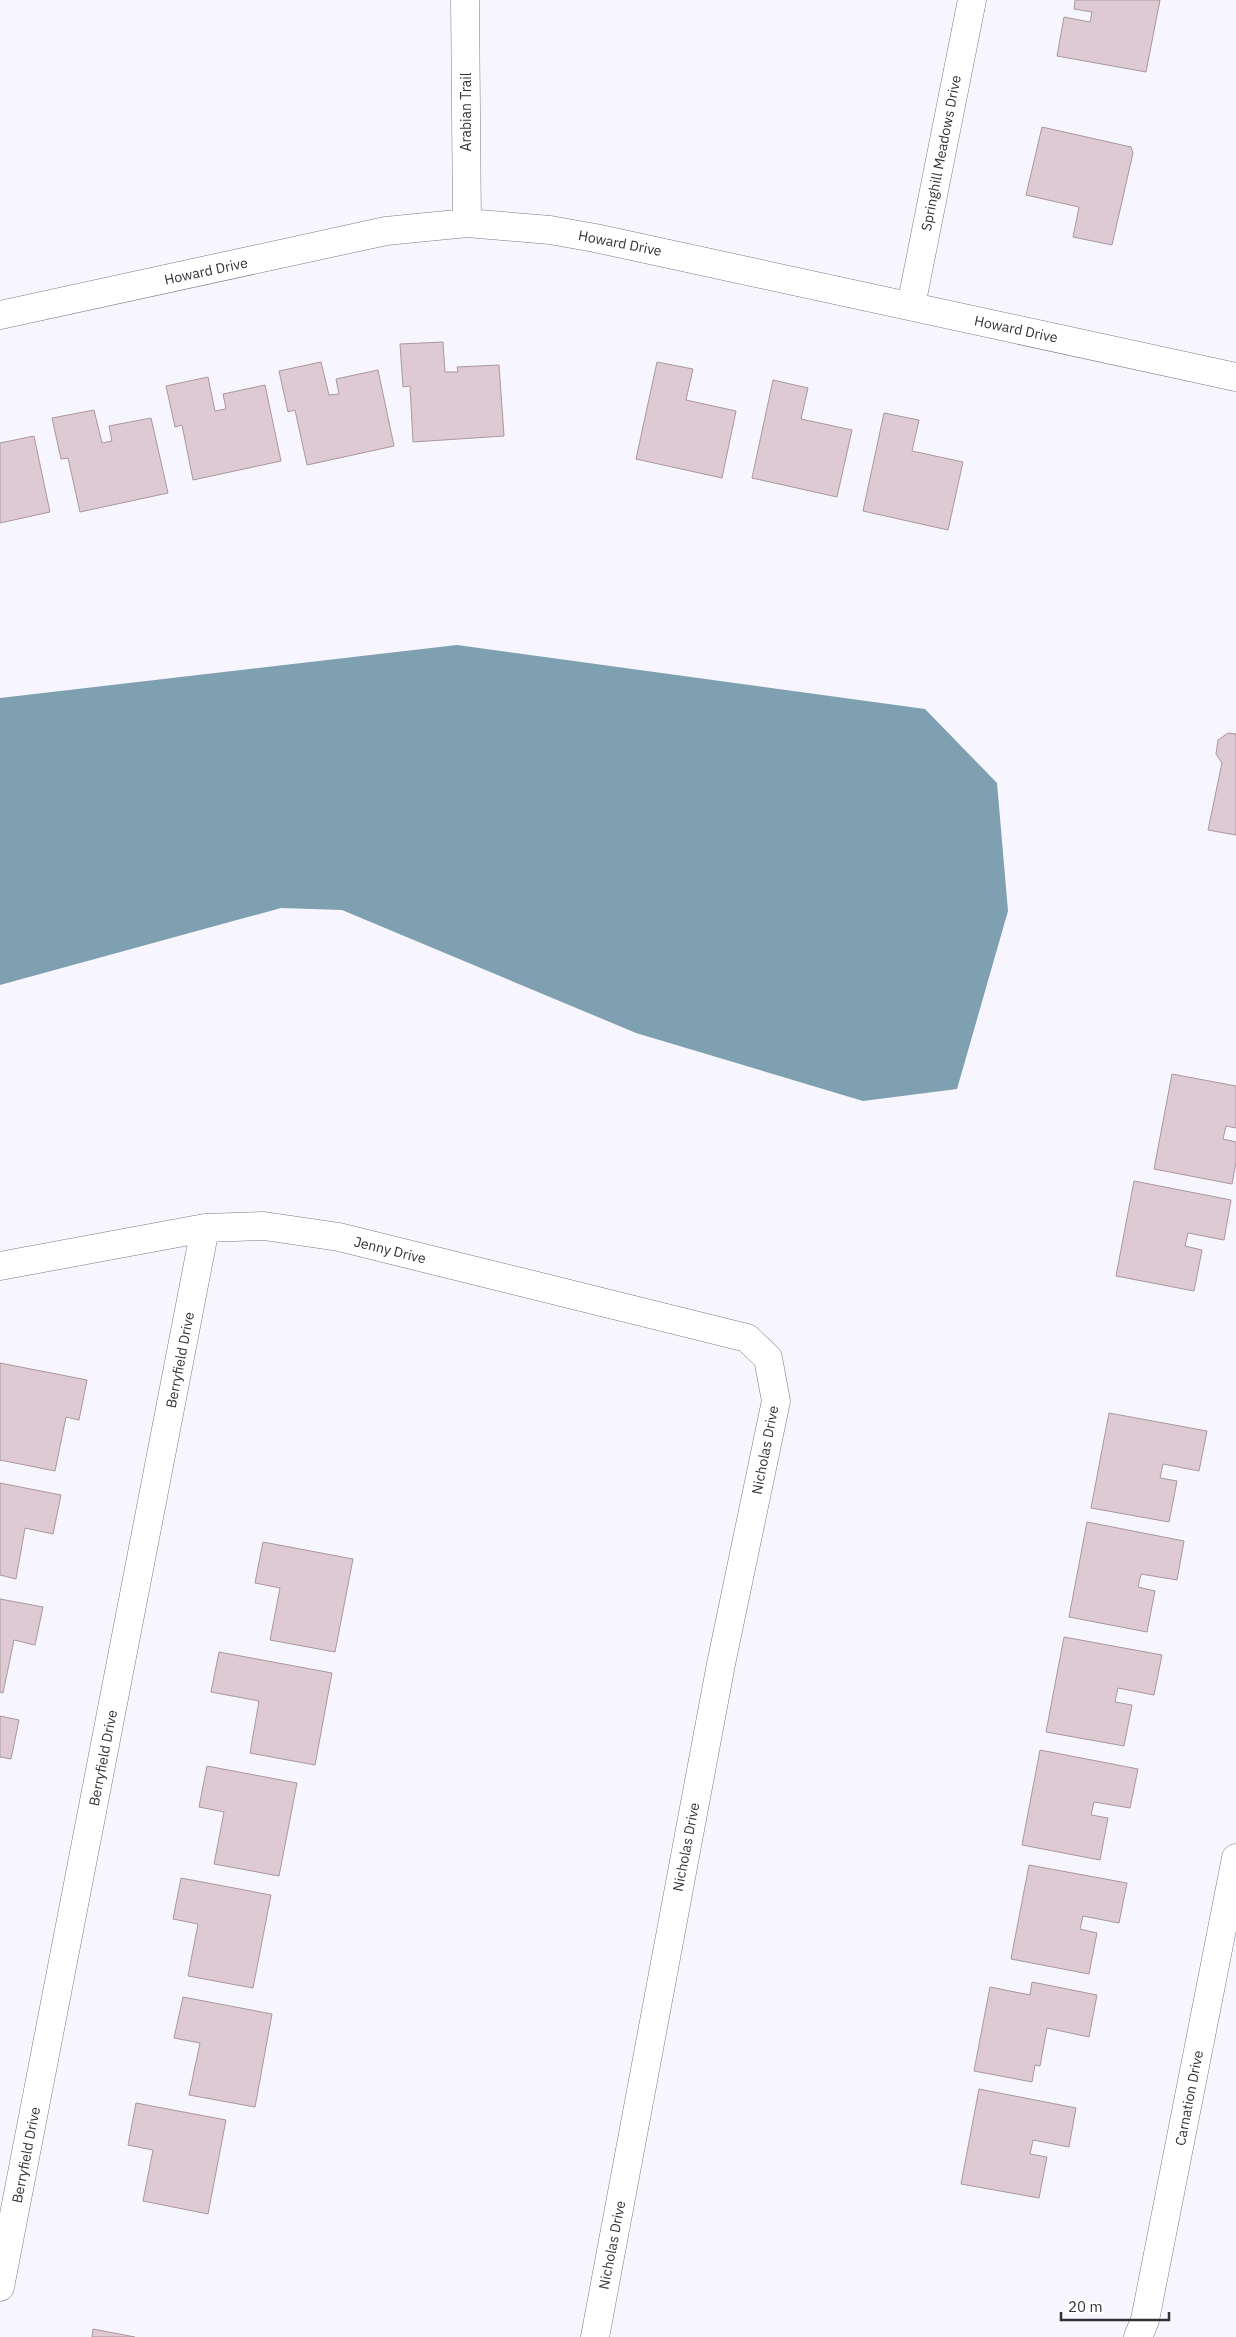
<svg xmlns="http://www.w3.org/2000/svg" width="1236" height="2337" viewBox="0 0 1236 2337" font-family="'IBM Plex Sans',sans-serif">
	<rect width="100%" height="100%" fill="#f7f5fd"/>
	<!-- water -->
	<path fill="#7ea0b0" d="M457 645 925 709 997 783 1008 911 957 1089 863 1101 636 1033 342 910 281 908 0 985V698Z"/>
	<!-- building -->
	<path fill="#decad2" stroke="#aa979f" d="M1075 0H1160L1146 72 1057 56 1064 17 1090 22 1092 12 1074 9Z
		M1042 127 1131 147 1133 153 1112 245 1073 237 1079 207 1026 195Z
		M443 342 445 372H458L457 367 499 365 504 436 413 442 410 386 403 387 400 344Z
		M321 362 329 395 339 394 336 379 378 370 394 446 307 465 295 410 288 412 279 371Z
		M657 362 693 369 686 400 736 411 722 478 636 459Z
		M208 377 215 411 226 409 223 394 265 385 281 461 193 480 182 425 175 427 166 386Z
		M773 380 808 388 801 419 852 430 837 497 752 478Z
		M94 410 102 443 112 441 109 426 151 418 168 493 80 512 68 458 61 459 52 418Z
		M884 413 919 420 912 451 963 462 948 530 863 511Z
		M34 436 50 512 0 523V443Z
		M1228 733 1236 734V835L1208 830 1222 763 1216 754 1218 740Z
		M1172 1074 1236 1086V1128L1226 1126 1223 1139 1236 1142V1162L1232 1184 1154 1169Z
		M1134 1181 1231 1200 1224 1240 1188 1233 1185 1246 1202 1250 1194 1291 1116 1276Z
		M0 1363 87 1380 79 1420 66 1417 55 1471 0 1460Z
		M1109 1413 1207 1431 1199 1471 1163 1464 1160 1478 1177 1481 1169 1522 1091 1508Z
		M0 1483 61 1495 53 1534 25 1528 16 1579 0 1575Z
		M1087 1522 1184 1541 1177 1580 1141 1574 1138 1587 1155 1591 1147 1632 1069 1617Z
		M263 1542 353 1559 335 1652 270 1640 280 1588 255 1583Z
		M0 1599 43 1607 35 1645 14 1640 3 1693 0 1692Z
		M1064 1637 1162 1655 1154 1695 1118 1688 1115 1702 1132 1705 1124 1746 1046 1732Z
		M219 1652 332 1673 315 1765 250 1753 259 1701 211 1692Z
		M0 1716 19 1720 11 1759 0 1757Z
		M1040 1750 1138 1769 1130 1808 1094 1802 1091 1815 1108 1818 1100 1860 1022 1845Z
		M207 1766 297 1783 279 1876 214 1864 224 1812 199 1807Z
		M1029 1865 1127 1883 1119 1923 1083 1916 1080 1929 1097 1933 1089 1974 1011 1959Z
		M181 1878 271 1895 253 1988 188 1976 198 1924 173 1919Z
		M1032 1982 1097 1995 1089 2037 1047 2028 1040 2066 1035 2065 1032 2082 974 2071 990 1987 1030 1995Z
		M183 1997 272 2014 255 2107 189 2095 200 2043 174 2038Z
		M979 2089 1076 2108 1069 2147 1033 2140 1030 2154 1047 2157 1039 2198 961 2184Z
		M136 2103 226 2120 208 2214 143 2201 153 2150 128 2145Z
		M93 2329 135 2337H92Z"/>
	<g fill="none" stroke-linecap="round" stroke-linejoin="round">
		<!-- street casing -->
		<g stroke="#7d798a" stroke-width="29">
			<path id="street" d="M465 0 467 223
				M911 306 972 0
				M0 315 386 231 467 223 550 230 595 238 1236 377
				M0 1266 205 1228 264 1226 339 1237 747 1338 768 1358 776 1401 721 1664 595 2337
				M0 2287 205 1228
				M1138 2337 1145 2320 1236 1858"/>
		</g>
		<!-- street -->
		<use href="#street" stroke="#fff" stroke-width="28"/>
	</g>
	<g text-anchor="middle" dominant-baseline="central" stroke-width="4.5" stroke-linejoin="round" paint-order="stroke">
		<!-- street labels -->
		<g font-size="14" fill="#333138" stroke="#fff">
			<text transform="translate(466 112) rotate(-90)">Arabian Trail</text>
			<text transform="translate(941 153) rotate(-79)">Springhill Meadows Drive</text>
			<text transform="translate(620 243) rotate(11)">Howard Drive</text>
			<text transform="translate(206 271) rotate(-12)">Howard Drive</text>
			<text transform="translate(1016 329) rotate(12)">Howard Drive</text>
			<text transform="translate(390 1250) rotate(14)">Jenny Drive</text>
			<text transform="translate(180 1360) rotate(-79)">Berryfield Drive</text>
			<text transform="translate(765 1450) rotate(-79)">Nicholas Drive</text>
			<text transform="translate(103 1758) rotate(-79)">Berryfield Drive</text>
			<text transform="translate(686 1847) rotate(-79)">Nicholas Drive</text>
			<text transform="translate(1189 2098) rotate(-79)">Carnation Drive</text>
			<text transform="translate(26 2155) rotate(-79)">Berryfield Drive</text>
			<text transform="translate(612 2245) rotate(-79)">Nicholas Drive</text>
		</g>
	</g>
	<!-- scale -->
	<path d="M1061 2312v8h108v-8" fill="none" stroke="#333138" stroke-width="2.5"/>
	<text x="1068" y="2312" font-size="15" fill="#333138" stroke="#ffffff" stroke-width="4" paint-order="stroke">20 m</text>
</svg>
